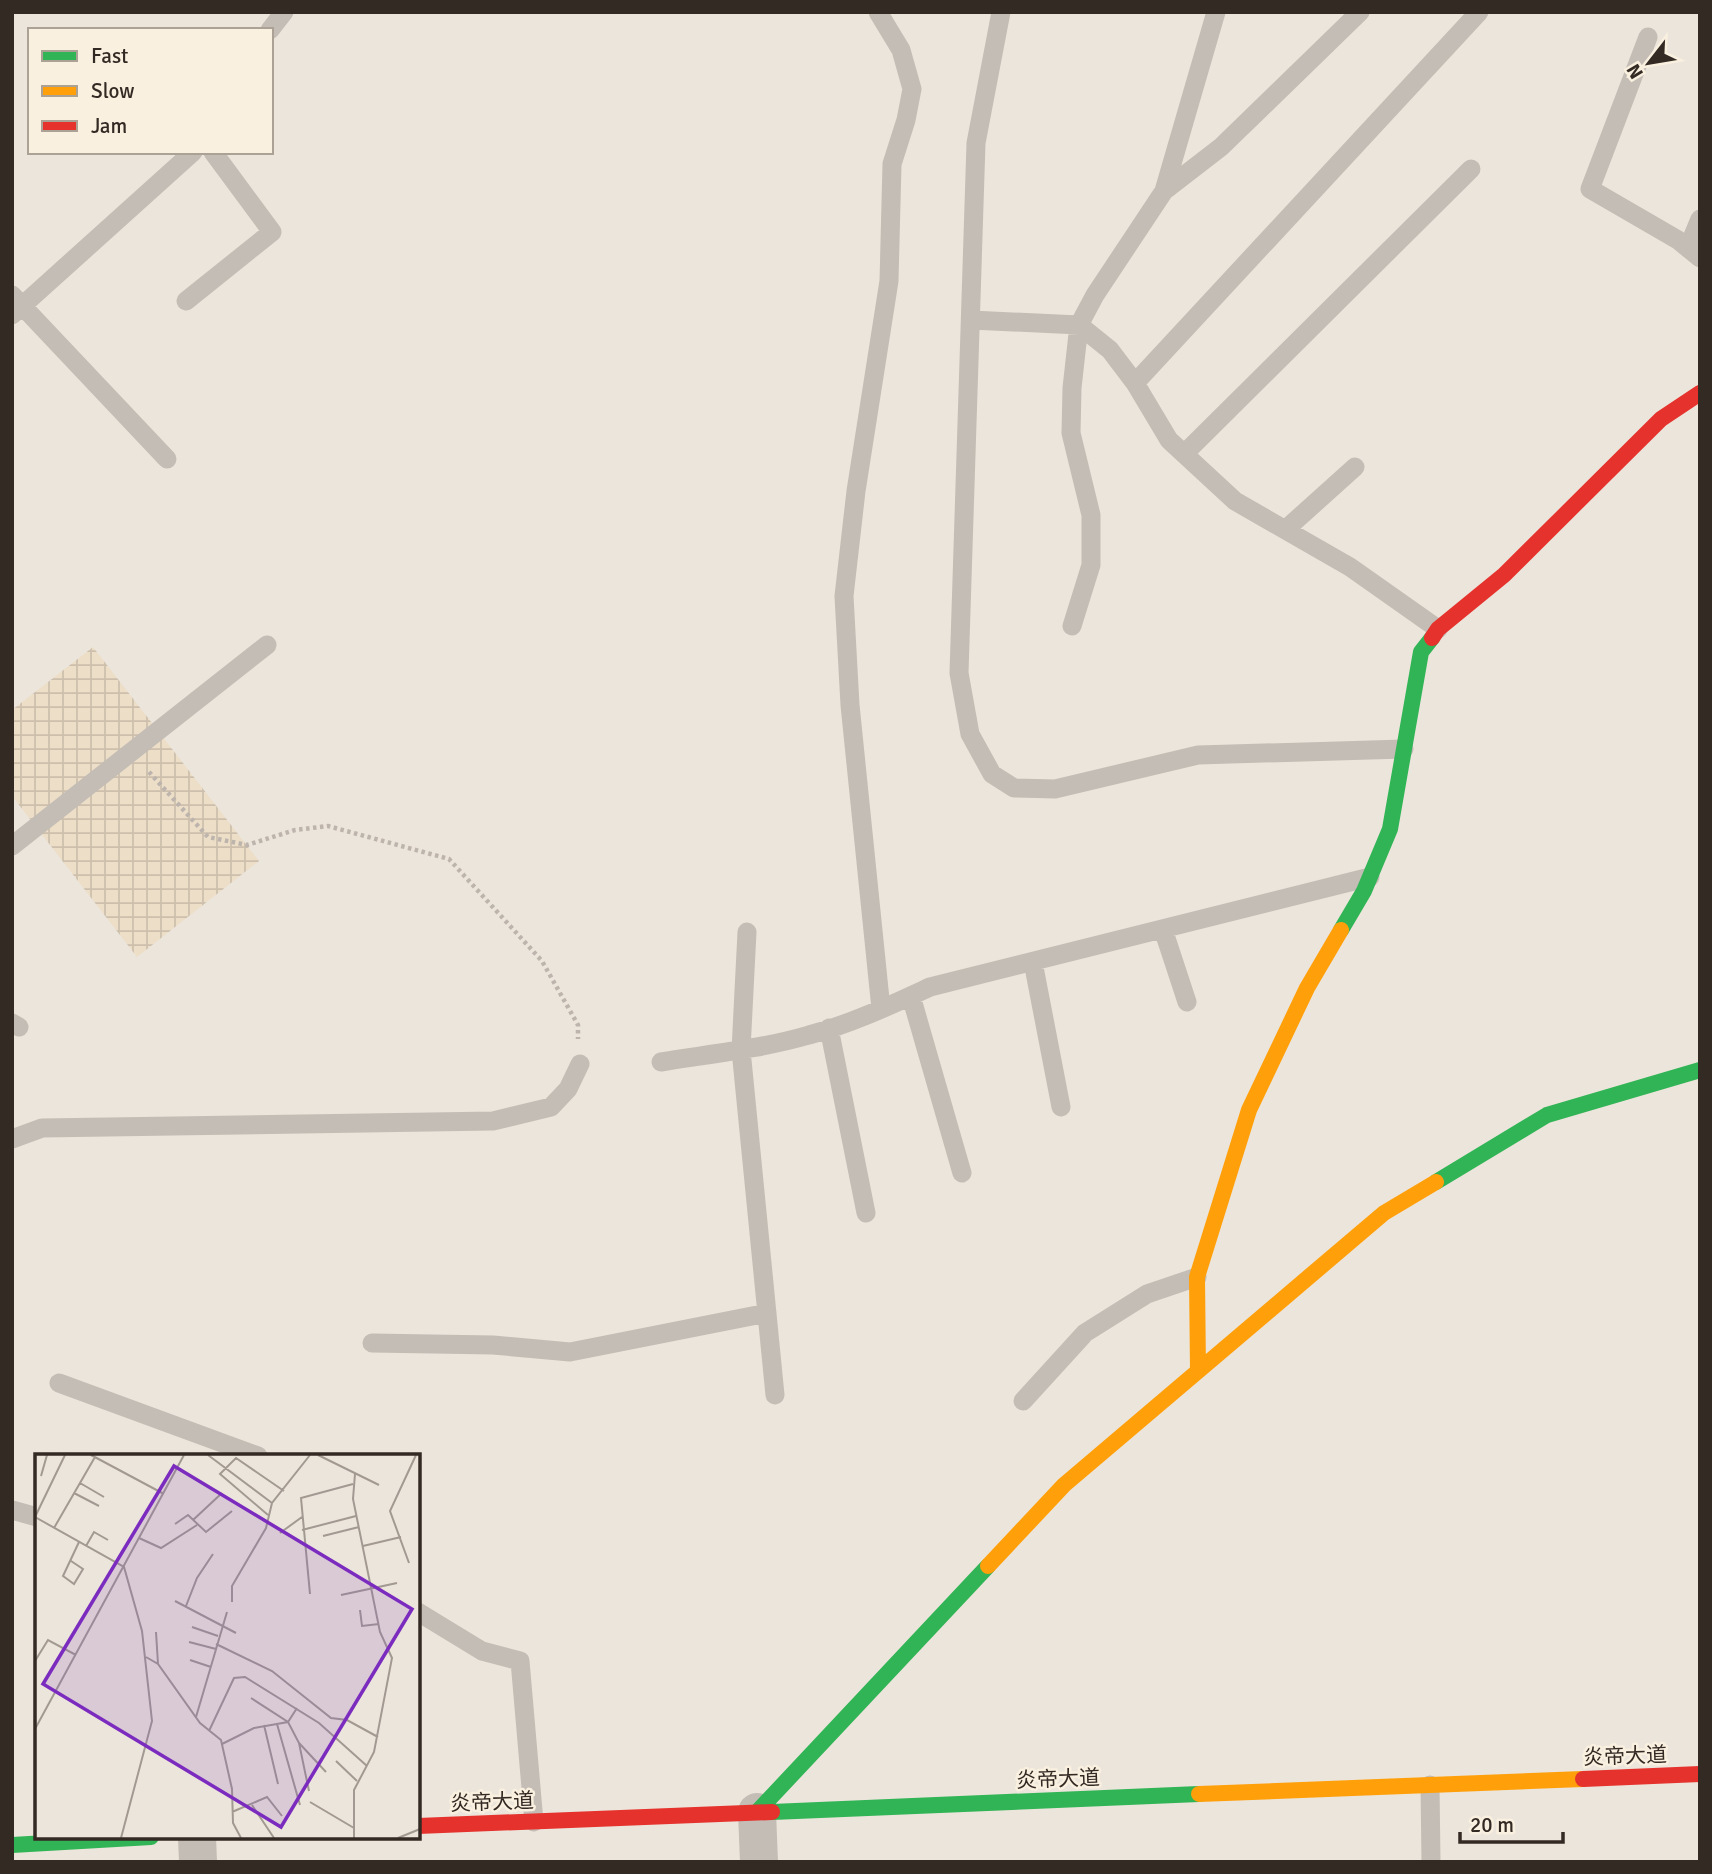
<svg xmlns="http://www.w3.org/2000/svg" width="1712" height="1874" viewBox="0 0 1712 1874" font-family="Signika,'Noto Sans SC',sans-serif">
	<defs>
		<pattern id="plaza-grid" width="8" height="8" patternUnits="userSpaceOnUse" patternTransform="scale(1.75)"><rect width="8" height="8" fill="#eddec8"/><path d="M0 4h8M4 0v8" fill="none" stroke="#ccbfac"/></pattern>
	</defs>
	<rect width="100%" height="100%" fill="#ece5db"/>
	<!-- plaza -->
	<path fill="url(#plaza-grid)" d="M93 647 259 861 137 957 12 796V710Z"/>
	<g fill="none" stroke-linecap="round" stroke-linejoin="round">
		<!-- path -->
		<path stroke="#bdb5ad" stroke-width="4.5" stroke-dasharray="3.5 3.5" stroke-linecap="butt" d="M149 772 208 837 247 845 295 830 328 826 449 859 542 961 578 1025V1039"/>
		<!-- lane -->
		<path stroke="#c4bdb5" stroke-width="19" d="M878 12 901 50 912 89 906 120 892 164 889 281 856 491 844 596 850 705 881 1009
			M1001 12 976 143 959 673 970 734 992 774 1014 788 1055 789 1198 755 1404 749
			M270 30 284 12
			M1648 37 1590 189 1678 240 1700 258
			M1164 191 1216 12
			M1688 248 1700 219
			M12 295 167 459
			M186 301 272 232 213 152
			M12 315 193 152
			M971 320 1079 325 1110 350 1135 383 1169 440 1235 501 1350 567 1438 629
			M1135 383 1479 12
			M1184 454 1471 169
			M1285 530 1355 467
			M1072 626 1091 565V515L1071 433 1072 388 1079 325 1095 295 1164 191 1221 147 1360 12
			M12 846 267 645
			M1163 929 1187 1002
			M747 932 741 1050 775 1395
			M1033 962 1061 1107
			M911 996 962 1173
			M12 1023 19 1027
			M829 1028 866 1213
			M661 1062C710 1054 761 1049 809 1035 851 1024 891 1005 930 987L1370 877
			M12 1139 42 1128 493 1121 551 1107 568 1089 580 1064
			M372 1343 493 1345 570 1352 767 1313
			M59 1383 258 1456
			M1023 1401 1085 1333 1147 1294 1197 1277
			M12 1510 37 1517
			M418 1612 482 1651 520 1661 534 1822
			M1430 1785 1431 1862"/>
		<!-- street -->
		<path stroke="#c4bdb5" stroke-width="38" d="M757 1812 759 1862
			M197 1837 198 1862"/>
		<!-- fast -->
		<path stroke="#30b455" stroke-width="16" d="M1341 930 1364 891 1390 829 1421 652 1432 638
			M1436 1182 1547 1115 1700 1070
			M757 1812 988 1566
			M772 1812 1199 1794
			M12 1845 151 1837"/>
		<!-- slow -->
		<path stroke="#ff9f0a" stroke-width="16" d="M1198 1371 1197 1277 1249 1110 1307 988 1341 930
			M988 1566 1064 1485 1384 1213 1436 1182
			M1199 1794 1583 1779"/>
		<!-- jam -->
		<path stroke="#e5322d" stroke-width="16" d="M1432 638 1438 629 1504 575 1661 419 1700 393
			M1583 1779 1700 1774
			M418 1826 772 1812"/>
	</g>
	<g text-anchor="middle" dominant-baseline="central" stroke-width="5" stroke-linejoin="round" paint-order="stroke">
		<!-- street labels -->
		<g font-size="21" fill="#342a24" stroke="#faf0e0">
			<text transform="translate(1625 1756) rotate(-2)">炎帝大道</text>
			<text transform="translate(1058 1779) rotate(-2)">炎帝大道</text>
			<text transform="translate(492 1802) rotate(-2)">炎帝大道</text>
		</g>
	</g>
	<!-- overview -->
	<g transform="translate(35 1454)">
		<rect width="385" height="385" fill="#ece5db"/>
		<path fill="none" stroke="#a29a92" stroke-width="2" d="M56 1 129 40M173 1 237 49M283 1 344 31M6 22 12 1M45 29 69 43M39 39 64 52M233 61 185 20 201 4 249 37M0 63 89 113 107 177 117 267 86 384M0 63 30 1M158 66 187 39M140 70 153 61 171 78 197 57M19 74 60 3M267 76 321 62M245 79 267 63M288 82 324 73M104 84 126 94 162 71M51 92 59 78 73 86M328 92 366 83M36 107 48 115 39 130 28 122 44 88M374 109 355 57 381 1M275 140 266 44 318 30M306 141 362 129M140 147 201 179M197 148V132L231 74 237 49 275 1M151 152 162 124 178 100M325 156 327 172 344 170M157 173 183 182M121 178 123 210M154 188 181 195M181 190 237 217 296 264 312 266 343 283M111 203 123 210 165 269 186 286 197 335 198 369 206 384M155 206 176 213M0 207 13 186 41 201M216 244 253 268 264 289 274 337M161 263 192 158M242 270 265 351M229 271 243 330M0 275 149 1M174 277 199 224 210 223 284 269 332 312M264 289 291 318M187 290 219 274 253 268 262 254M301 307 322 327M275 348 319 374M217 351 239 384M197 358 232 343 247 362M319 384V336L339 298 357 204 345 178 318 45 320 20M363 384 385 375"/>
		<path fill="#7b2cbf" fill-opacity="0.15" stroke="#7b2cbf" stroke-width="3.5" d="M139 12 377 155 246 373 8 230Z"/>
		<rect width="385" height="385" fill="none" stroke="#342a24" stroke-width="3.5"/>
	</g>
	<!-- border -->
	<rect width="1712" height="1874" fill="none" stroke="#342a24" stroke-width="28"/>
	<!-- legend -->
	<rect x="28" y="28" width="245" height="126" fill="#faf0e0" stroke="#aba195" stroke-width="2"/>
	<rect x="42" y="51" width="35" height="10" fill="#30b455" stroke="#aba195" stroke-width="2"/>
	<text x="91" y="63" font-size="21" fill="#342a24">Fast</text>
	<rect x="42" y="86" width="35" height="10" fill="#ff9f0a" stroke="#aba195" stroke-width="2"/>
	<text x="91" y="98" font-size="21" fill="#342a24">Slow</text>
	<rect x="42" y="121" width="35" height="10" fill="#e5322d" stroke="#aba195" stroke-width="2"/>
	<text x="91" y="133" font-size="21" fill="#342a24">Jam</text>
	<!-- north arrow -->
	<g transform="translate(1649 63) rotate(239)" stroke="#faf0e0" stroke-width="5" paint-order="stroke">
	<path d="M0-5L12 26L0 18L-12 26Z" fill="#342a24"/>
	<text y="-10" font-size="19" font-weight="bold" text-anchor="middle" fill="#342a24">N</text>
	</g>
	<!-- scale -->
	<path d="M1460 1832v10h103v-10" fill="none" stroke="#342a24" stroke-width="3.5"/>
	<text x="1470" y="1832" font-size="21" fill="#342a24" stroke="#faf0e0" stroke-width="5" paint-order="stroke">20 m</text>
</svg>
